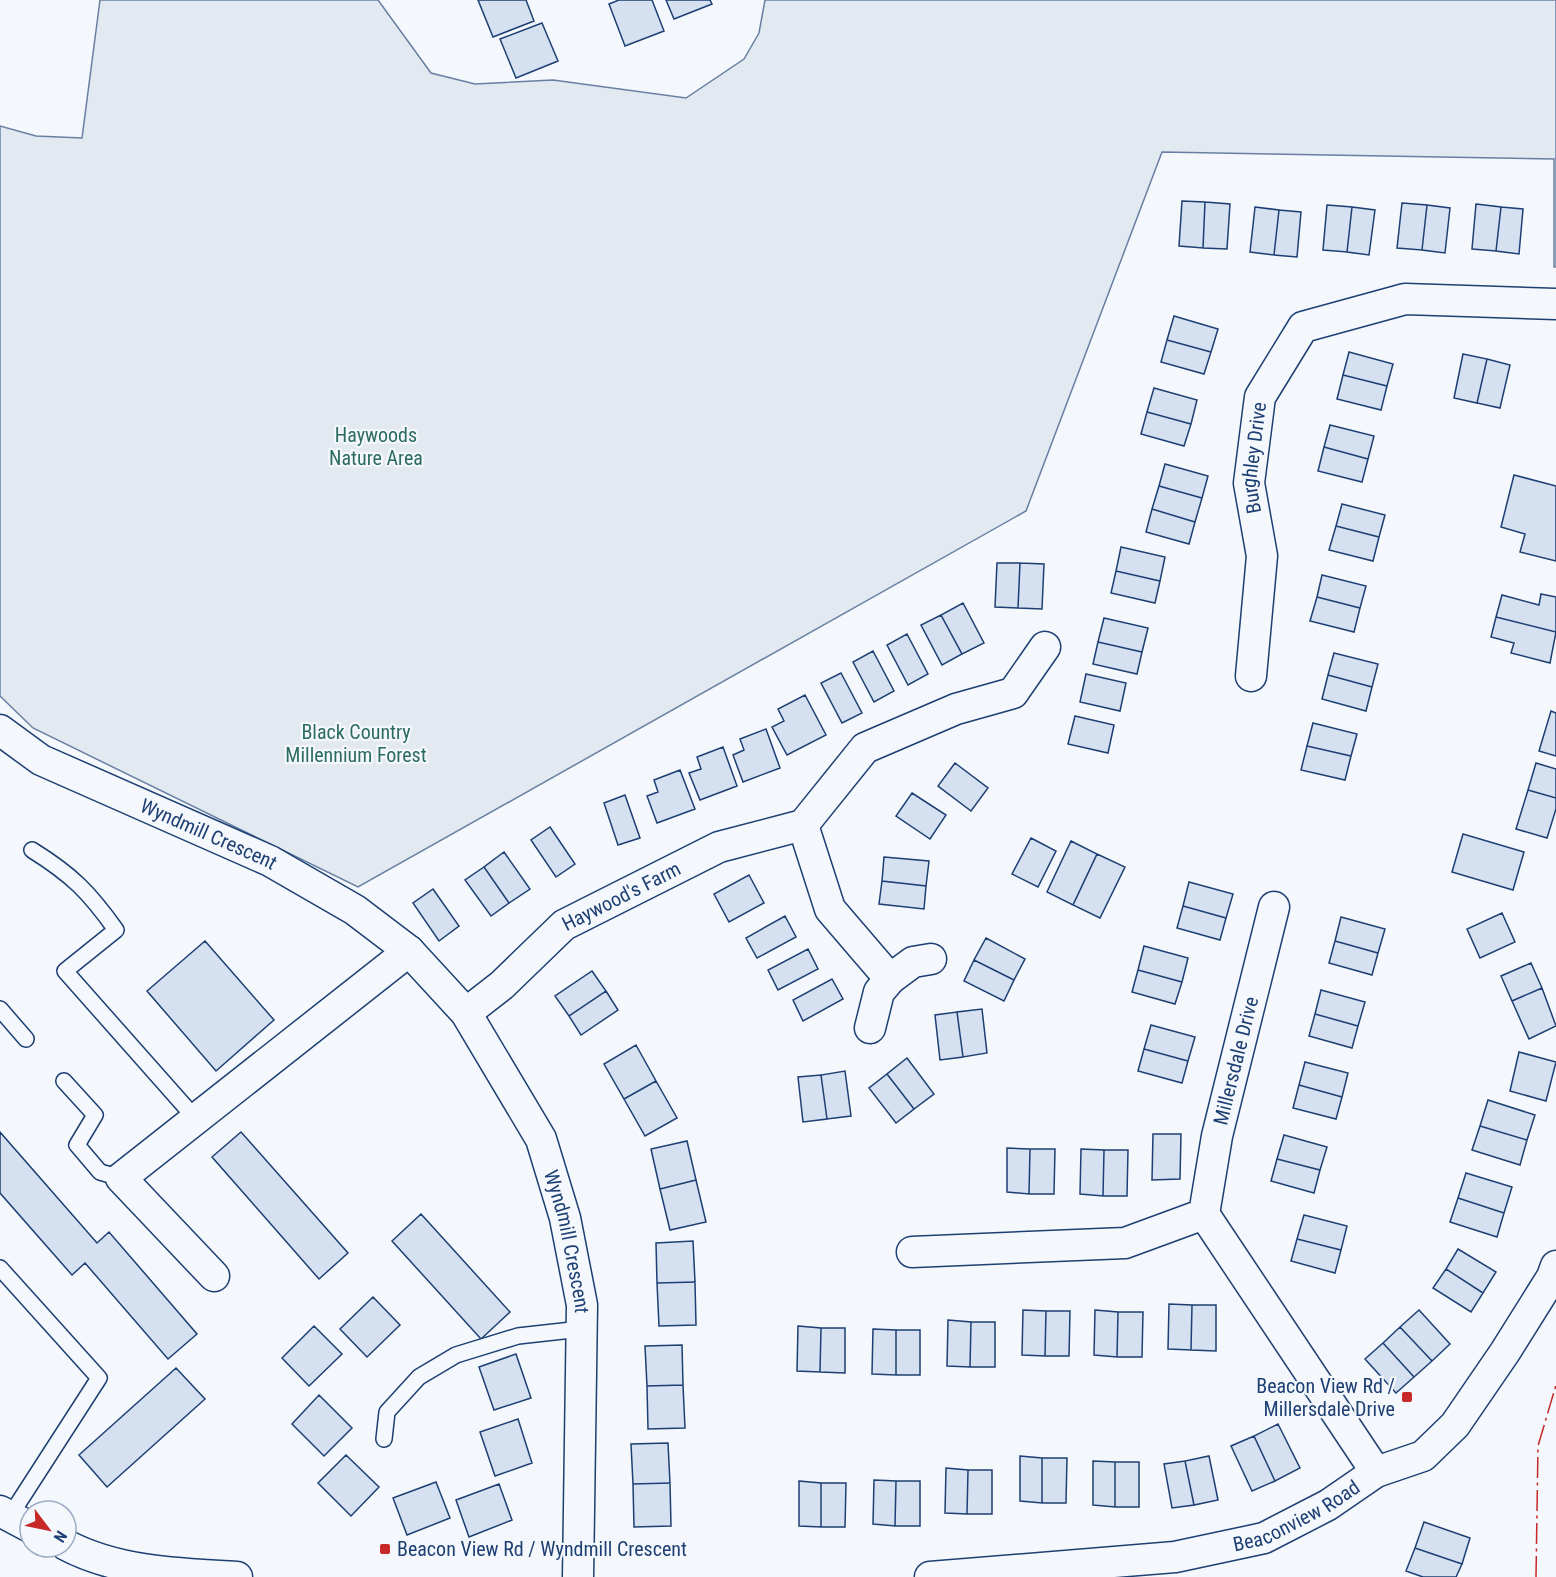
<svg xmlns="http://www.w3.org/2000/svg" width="1556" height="1577" viewBox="0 0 1556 1577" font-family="'Roboto Condensed',sans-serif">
	<rect width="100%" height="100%" fill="#f4f7fb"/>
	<!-- green -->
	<path fill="#e3e9f0" stroke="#687fa3" stroke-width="1.5" d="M100 0H378L431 73 475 84 553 80 686 98 744 59 759 33 765 0H1556V267H1554V159L1162 152 1026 511 358 887 33 728 0 696V126L36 136 82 138Z"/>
	<!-- building -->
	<path fill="#d5e0f0" stroke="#1d3f73" stroke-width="1.5" d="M478 0H526L534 21 493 37Z
		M619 0H652L664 31 625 46 609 4Z
		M666 0H710L712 4 674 19Z
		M542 23 558 61 516 78 500 39Z
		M1182 201 1205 202 1203 248 1179 246Z
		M1205 202 1230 204 1227 249 1203 248Z
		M1402 203 1427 205 1422 250 1397 248Z
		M1476 204 1501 207 1496 251 1472 249Z
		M1327 205 1352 207 1347 252 1323 250Z
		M1427 205 1450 208 1445 253 1422 250Z
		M1255 207 1279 210 1274 255 1250 252Z
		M1352 207 1375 210 1369 255 1347 252Z
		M1501 207 1523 209 1519 254 1496 251Z
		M1279 210 1301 212 1297 257 1274 255Z
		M1174 316 1218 329 1211 352 1167 340Z
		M1167 340 1211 352 1204 374 1161 362Z
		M1349 352 1393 364 1387 386 1343 375Z
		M1463 354 1487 359 1477 403 1454 398Z
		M1487 359 1510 365 1500 408 1477 403Z
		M1343 375 1387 386 1381 410 1337 399Z
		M1154 388 1197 400 1191 424 1147 412Z
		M1147 412 1191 424 1184 446 1141 434Z
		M1330 425 1374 436 1368 459 1324 447Z
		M1324 447 1368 459 1362 482 1318 471Z
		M1165 464 1208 476 1202 498 1159 486Z
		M1514 475 1556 486V561L1520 552 1525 534 1501 527Z
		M1159 486 1202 498 1195 522 1152 509Z
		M1342 504 1385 515 1379 537 1336 526Z
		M1152 509 1195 522 1189 544 1146 532Z
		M1336 526 1379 537 1373 561 1329 550Z
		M1121 547 1165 557 1160 581 1116 571Z
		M997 563H1020L1018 608 995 607Z
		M1020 563 1044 564 1042 609 1018 608Z
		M1116 571 1160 581 1155 603 1111 593Z
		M1322 575 1366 586 1360 608 1317 597Z
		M1541 594 1556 597V632L1496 617 1502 595 1539 605Z
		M1317 597 1360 608 1354 632 1310 621Z
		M963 603 984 643 962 654 941 615Z
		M941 615 962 654 942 665 921 625Z
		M1496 617 1556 632 1550 663 1511 653 1514 643 1491 637Z
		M1104 618 1148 628 1142 652 1098 642Z
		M907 634 928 674 908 685 887 645Z
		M1098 642 1142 652 1137 674 1093 664Z
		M873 651 894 691 874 702 853 662Z
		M1334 653 1378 664 1372 687 1328 675Z
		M841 673 862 713 842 723 821 683Z
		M1086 674 1126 683 1120 711 1080 702Z
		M1328 675 1372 687 1366 711 1322 699Z
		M805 695 826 735 787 755 772 727 784 721 778 709Z
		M1551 711 1556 713V756L1539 751Z
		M1075 716 1114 725 1108 753 1068 744Z
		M1313 723 1357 734 1351 756 1307 746Z
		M766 729 780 768 743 782 733 755 744 750 740 739Z
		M1307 746 1351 756 1345 780 1301 770Z
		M723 747 737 786 700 800 689 773 701 769 697 757Z
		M955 763 988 788 971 811 938 786Z
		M1536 763 1556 769V798L1528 790Z
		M680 770 695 809 657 823 647 796 658 792 654 780Z
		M1528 790 1556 798V809L1547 838 1516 829Z
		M912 793 946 815 930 839 896 816Z
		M625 795 640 838 618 845 604 803Z
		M550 827 575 864 556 877 531 840Z
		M1463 834 1524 852 1513 890 1452 872Z
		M1031 838 1056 851 1038 887 1012 874Z
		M1071 841 1097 854 1073 905 1047 892Z
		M504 852 530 889 509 903 484 867Z
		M1097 854 1125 867 1100 918 1073 905Z
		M884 857 929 861 926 886 882 881Z
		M484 867 509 903 491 916 465 880Z
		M749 875 764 903 729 922 714 894Z
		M882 881 926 886 924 909 879 904Z
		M1189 882 1233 894 1226 918 1183 906Z
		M433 889 459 926 439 941 413 903Z
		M1183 906 1226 918 1220 940 1177 928Z
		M1502 913 1515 942 1480 958 1467 929Z
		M785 916 796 937 757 958 746 938Z
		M1341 917 1385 929 1378 953 1335 941Z
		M986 938 1025 959 1014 980 974 960Z
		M205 941 274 1020 216 1071 147 991Z
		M1335 941 1378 953 1372 975 1329 963Z
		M1144 946 1188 958 1182 982 1138 970Z
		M808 949 818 969 778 990 768 970Z
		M974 960 1014 980 1004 1001 964 981Z
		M1531 963 1542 988 1512 1001 1501 976Z
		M1138 970 1182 982 1175 1004 1132 992Z
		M592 971 606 991 569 1016 555 996Z
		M832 979 843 999 803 1021 793 1000Z
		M1542 988 1556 1026 1529 1039 1512 1001Z
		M1321 990 1365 1002 1358 1026 1315 1014Z
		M606 991 618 1010 581 1035 569 1016Z
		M982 1009 987 1053 963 1057 957 1012Z
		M957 1012 963 1057 940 1060 935 1015Z
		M1315 1014 1358 1026 1352 1048 1309 1036Z
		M1151 1025 1195 1037 1188 1061 1144 1049Z
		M636 1045 656 1081 624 1099 604 1064Z
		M1144 1049 1188 1061 1182 1083 1138 1071Z
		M1519 1052 1556 1062 1546 1101 1510 1091Z
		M907 1058 934 1094 914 1109 887 1074Z
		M1305 1062 1348 1073 1342 1097 1299 1085Z
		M845 1071 851 1116 827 1119 821 1075Z
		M887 1074 914 1109 896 1123 869 1088Z
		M821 1075 827 1119 803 1122 798 1077Z
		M656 1081 677 1118 645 1136 624 1099Z
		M1299 1085 1342 1097 1336 1119 1293 1108Z
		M1488 1100 1535 1115 1527 1140 1480 1126Z
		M1480 1126 1527 1140 1520 1165 1472 1150Z
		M0 1132 97 1243 109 1232 197 1334 168 1359 85 1263 72 1275 0 1193Z
		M241 1132 348 1253 319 1279 212 1157Z
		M1153 1134H1181L1180 1179 1152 1180Z
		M1284 1135 1327 1147 1320 1170 1277 1159Z
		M687 1141 696 1180 660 1189 651 1149Z
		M1007 1148 1030 1149 1029 1194 1007 1192Z
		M1030 1149H1055L1054 1194H1029Z
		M1081 1149 1104 1150 1103 1196 1080 1194Z
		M1104 1150H1128L1127 1196H1103Z
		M1277 1159 1320 1170 1314 1193 1271 1181Z
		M1466 1173 1512 1187 1504 1213 1458 1198Z
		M696 1180 706 1222 670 1230 660 1189Z
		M1458 1198 1504 1213 1497 1237 1450 1222Z
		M421 1214 510 1312 481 1339 392 1241Z
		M1304 1215 1347 1226 1341 1250 1297 1239Z
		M1297 1239 1341 1250 1335 1273 1291 1261Z
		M693 1241 695 1282 657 1283 656 1243Z
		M1458 1249 1496 1272 1483 1293 1446 1269Z
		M1446 1269 1483 1293 1471 1312 1433 1288Z
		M695 1282 696 1325 659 1326 657 1283Z
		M373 1297 400 1325 367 1357 340 1329Z
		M1169 1304 1192 1305 1191 1350 1168 1349Z
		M1192 1305H1216V1351L1191 1350Z
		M1023 1310 1046 1311 1045 1356 1022 1355Z
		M1095 1310 1118 1312 1117 1357 1094 1355Z
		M1419 1310 1450 1344 1432 1361 1400 1327Z
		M1046 1311H1070L1069 1356H1045Z
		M1118 1312H1143L1142 1357H1117Z
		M948 1320 971 1322 970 1367 947 1366Z
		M971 1322H995V1367H970Z
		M314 1326 342 1354 309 1386 282 1358Z
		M798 1326 821 1328 820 1372 797 1371Z
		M1400 1327 1432 1361 1414 1377 1383 1343Z
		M821 1328H845V1373L820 1372Z
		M873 1329 896 1330V1375L872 1374Z
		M896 1330H920V1375H896Z
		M1383 1343 1414 1377 1396 1393 1365 1359Z
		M682 1345 683 1385 647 1386 645 1346Z
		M516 1354 531 1398 494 1410 479 1367Z
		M176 1368 205 1399 107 1487 79 1455Z
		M683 1385 685 1428 648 1429 647 1386Z
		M319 1395 352 1428 324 1456 292 1424Z
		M518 1419 532 1463 495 1476 480 1432Z
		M1278 1424 1300 1468 1275 1481 1254 1436Z
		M1254 1436 1275 1481 1252 1491 1231 1446Z
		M668 1443 670 1483 633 1484 631 1444Z
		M346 1455 379 1487 351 1516 318 1483Z
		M1020 1456 1042 1458V1503L1020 1501Z
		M1209 1456 1218 1500 1194 1505 1185 1461Z
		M1042 1458H1067L1066 1503H1042Z
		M1093 1461 1115 1462V1507L1093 1505Z
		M1185 1461 1194 1505 1172 1508 1164 1464Z
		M1115 1462H1139V1507H1115Z
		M946 1468 968 1470 967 1514 945 1513Z
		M968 1470H992V1514H967Z
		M874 1480 896 1481 895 1526 873 1524Z
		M799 1481 821 1483V1527L799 1526Z
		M896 1481H920V1526H895Z
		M436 1482 450 1518 407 1535 393 1498Z
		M670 1483 671 1526 634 1527 633 1484Z
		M821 1483H846L845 1527H821Z
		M499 1484 512 1520 469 1537 456 1500Z
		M1424 1522 1470 1538 1462 1564 1415 1548Z
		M1415 1548 1462 1564 1456 1577H1423L1406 1571Z"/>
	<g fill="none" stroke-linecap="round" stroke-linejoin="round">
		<!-- service casing -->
		<g stroke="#1d3f73" stroke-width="18">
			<path id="service" d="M32 850C72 875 89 892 116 930L65 971 196 1119
				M0 1009 26 1039
				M64 1081 95 1115 77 1145 100 1172 121 1178
				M0 1268 99 1378 10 1516
				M384 1439 387 1412 419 1377 456 1355 518 1336 581 1329"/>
		</g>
		<!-- minor casing -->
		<g stroke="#1d3f73" stroke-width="33">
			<g id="minor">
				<path id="s1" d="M1251 676 1262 556 1249 483 1260 397 1303 327 1405 299 1556 304"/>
				<path id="s2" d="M0 730 41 760 270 861 355 910 409 951 466 1013 541 1139 565 1218 582 1305 578 1577"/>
				<path d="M803 825 830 909 890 979 913 962 931 959"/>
				<path id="s3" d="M466 1013 502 985 564 925 719 847 803 825 865 748 956 709 1013 693 1045 647"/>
				<path d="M870 1028 879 992 890 979"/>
				<path d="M1204 1214 1376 1472"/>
				<path id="s4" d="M912 1252 1125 1243 1204 1214 1217 1136 1274 907"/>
				<path d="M214 1276 121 1178 409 951"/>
				<path d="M0 1511 30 1527"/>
				<path d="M66 1545C117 1572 180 1574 237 1577"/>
				<path id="s5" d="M930 1577 1175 1557 1264 1538 1328 1505 1376 1472 1423 1456 1455 1425 1505 1352 1552 1277 1556 1266"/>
			</g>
		</g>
		<!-- service -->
		<use href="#service" stroke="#f4f7fb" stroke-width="15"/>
		<!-- minor -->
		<use href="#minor" stroke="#f4f7fb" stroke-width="30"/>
		<!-- power -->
		<path stroke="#c62828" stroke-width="1.5" stroke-dasharray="21 4.5 3 4.5" stroke-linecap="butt" d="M1536 1577 1538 1446 1556 1385"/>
	</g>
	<!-- markers -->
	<g fill="#c62828" stroke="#f4f7fb" stroke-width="2">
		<rect x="1401" y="1391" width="12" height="12" rx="3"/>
		<rect x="379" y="1543" width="12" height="12" rx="3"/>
	</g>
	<g text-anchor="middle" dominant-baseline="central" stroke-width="4.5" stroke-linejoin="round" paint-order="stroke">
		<!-- park labels -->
		<g font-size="20" fill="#2c6c60" stroke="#f4f7fb">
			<text x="376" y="435">Haywoods<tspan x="376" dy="23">Nature Area</tspan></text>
			<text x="356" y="732">Black Country<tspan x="356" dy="23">Millennium Forest</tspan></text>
		</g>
		<!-- street labels -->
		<g font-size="20" fill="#1d3f73" stroke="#f4f7fb">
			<text stroke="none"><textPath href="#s1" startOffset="220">Burghley Drive</textPath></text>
			<text stroke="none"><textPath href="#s2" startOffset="234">Wyndmill Crescent</textPath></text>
			<text stroke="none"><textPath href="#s3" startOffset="196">Haywood's Farm</textPath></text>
			<text stroke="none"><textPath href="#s4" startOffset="454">Millersdale Drive</textPath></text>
			<text stroke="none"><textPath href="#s2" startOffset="804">Wyndmill Crescent</textPath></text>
			<text stroke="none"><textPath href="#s5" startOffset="375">Beaconview Road</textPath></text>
		</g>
		<!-- poi labels -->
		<g font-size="20" fill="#1d3f73" stroke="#f4f7fb" text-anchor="end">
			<text x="1395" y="1386">Beacon View Rd /<tspan x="1395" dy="23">Millersdale Drive</tspan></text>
			<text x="397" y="1549" text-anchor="start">Beacon View Rd / Wyndmill Crescent</text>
		</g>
	</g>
	<!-- north arrow -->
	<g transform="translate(48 1529) rotate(122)"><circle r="28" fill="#f4f7fb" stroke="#9eadc5" stroke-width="1.5"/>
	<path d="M0-4.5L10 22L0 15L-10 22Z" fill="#c62828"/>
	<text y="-9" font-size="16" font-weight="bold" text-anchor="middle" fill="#1d3f73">N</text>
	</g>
</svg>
